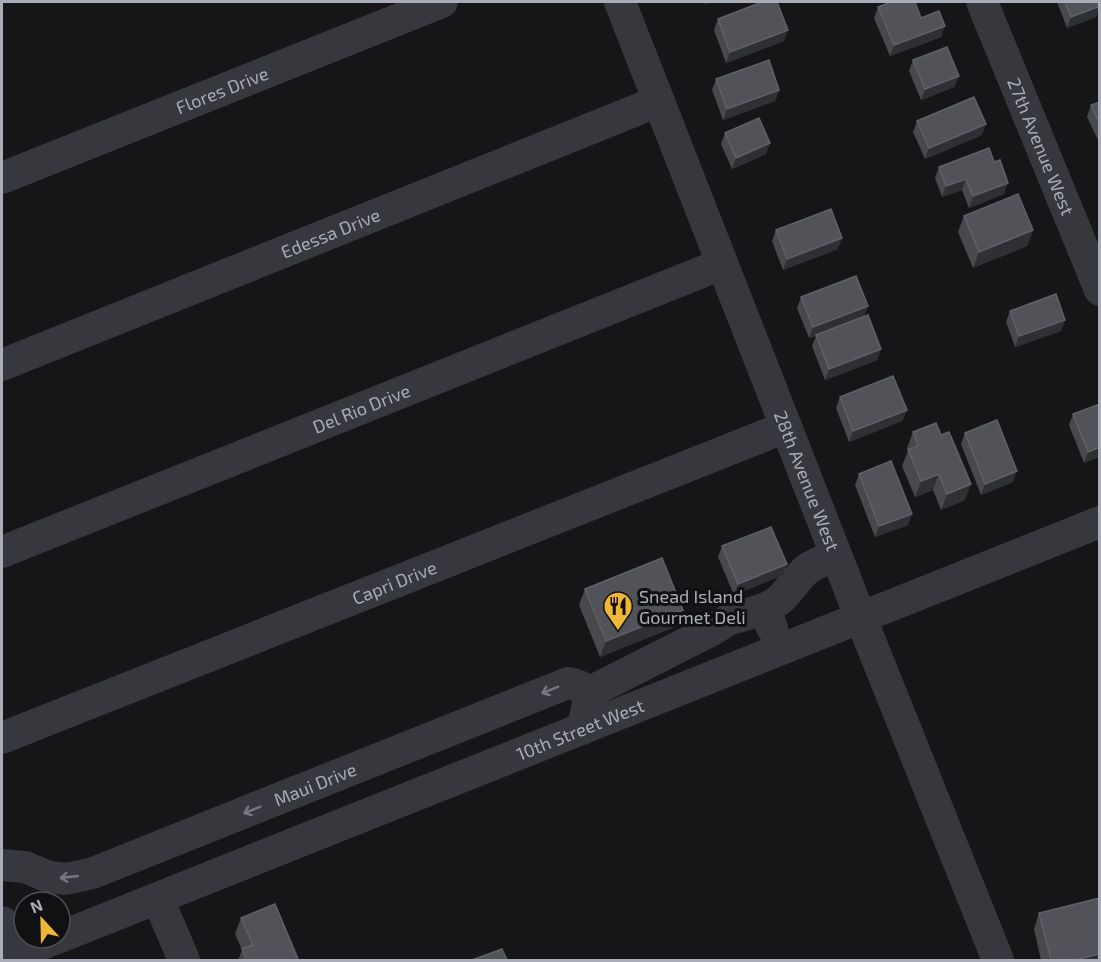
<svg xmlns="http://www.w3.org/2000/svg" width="1101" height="962" viewBox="0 0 1101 962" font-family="'Exo 2',sans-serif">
	<rect width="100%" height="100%" fill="#161618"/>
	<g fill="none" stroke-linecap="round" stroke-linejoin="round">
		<!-- minor -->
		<g stroke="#37383d" stroke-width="32">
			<path id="s1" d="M620 2 860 616 998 960"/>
			<path id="s2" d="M982 2 1100 290"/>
			<path id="s3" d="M2 178 442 2"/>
			<path id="s4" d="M2 365 659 101"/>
			<path id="s5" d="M2 552 722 264"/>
			<path d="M772 628 764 609C786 600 790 585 806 570 814 563 827 560 836 555"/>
			<path d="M586 694 712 630 728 620 764 609"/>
			<path id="s6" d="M2 738 786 427"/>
			<path id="s7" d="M2 865 25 867 49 877 66 879 93 873 568 683C598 687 586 710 582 729"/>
			<path d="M158 899 184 960"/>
			<path d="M2 922 14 955"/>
			<path id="s8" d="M60 937 1100 522"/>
			<path d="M2 960 57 938"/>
		</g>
	</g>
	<!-- wall -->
	<path fill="#47494d" d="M1057 2H1098L1096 17 1067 28Z
		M878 7 941 37 890 56 874 18Z
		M718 19 784 41 726 63 714 30Z
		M913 60 959 76 954 87 921 100 909 71Z
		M716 79 779 90 775 101 723 120 712 90Z
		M1100 102V144L1087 117 1091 105Z
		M917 121 982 135 925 159 913 132Z
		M725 133 770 143 766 154 732 169 721 144Z
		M939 167 1004 194 969 208 962 190 942 197 935 178Z
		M964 216 1033 230 1027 246 973 268 958 232Z
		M776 230 838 249 783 270 772 241Z
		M801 297 864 317 881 349 877 360 825 380 812 346 816 336 809 338 797 308Z
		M1010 311 1065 320 1061 331 1015 347 1006 322Z
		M840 397 907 410 902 421 849 442 836 408Z
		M1100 404V459L1099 457 1084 463 1069 425 1073 414Z
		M913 432 965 500 941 510 933 490 915 497 902 466 908 451 907 448Z
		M965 433 1013 482 981 495 961 444Z
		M859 474 908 525 875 537 855 485Z
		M722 546 787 564 783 575 734 595 718 557Z
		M585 589 683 610 677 626 600 657 579 605Z
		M1039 913 1100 960H1041L1034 929Z
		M241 918 298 960H238L242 950 235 934Z"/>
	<!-- shaded-wall -->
	<path fill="#2f3033" d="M705 2H714L704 5Z
		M1100 6 1096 17 1067 28 1071 17Z
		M945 26 941 37 890 56 894 45Z
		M788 30 784 41 726 63 730 52Z
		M959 76 954 87 921 100 925 89Z
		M779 90 775 101 723 120 727 109Z
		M986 124 982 135 925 159 929 148Z
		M770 143 766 154 732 169 736 158Z
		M966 179 962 190 942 197 946 186Z
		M1008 183 1004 194 969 208 973 196Z
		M1033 230 1027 246 973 268 979 252Z
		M842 238 838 249 783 270 787 259Z
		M868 306 864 317 809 338 813 327Z
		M1065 320 1061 331 1015 347 1019 336Z
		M881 349 877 360 825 380 829 369Z
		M907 410 902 421 849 442 853 431Z
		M1100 447 1099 457 1084 463 1088 452Z
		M1017 471 1013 482 981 495 985 484Z
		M939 474 933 490 915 497 921 481Z
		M971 484 965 500 941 510 947 494Z
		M912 514 908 525 875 537 879 526Z
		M787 564 783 575 734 595 738 584Z
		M683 610 677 626 600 657 606 641Z
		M1100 954V960H1074Z"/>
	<!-- building -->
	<path fill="#525359" stroke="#5f6168" stroke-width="1.5" d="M762 2H777L788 30 730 52 718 19Z
		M891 2H915L921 18 939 11 945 26 894 45 878 7Z
		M1065 2H1098L1100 6 1071 17Z
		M947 47 959 76 925 89 913 60Z
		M769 60 779 90 727 109 716 79Z
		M974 97 986 124 929 148 917 121Z
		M1100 102V124L1091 105Z
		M759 118 770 143 736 158 725 133Z
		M989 148 994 162 1000 160 1008 183 973 196 966 179 946 186 939 167Z
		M1018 194 1033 230 979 252 964 216Z
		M831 209 842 238 787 259 776 230Z
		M856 276 868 306 813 327 801 297Z
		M1056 294 1065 320 1019 336 1010 311Z
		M868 315 881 349 829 369 816 335Z
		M893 376 907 410 853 431 840 397Z
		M1100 404V447L1088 452 1073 414Z
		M997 420 1017 471 985 484 965 433Z
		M936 423 941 435 949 432 971 484 947 494 939 474 921 481 908 450 918 446 913 432Z
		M891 461 912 514 879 526 859 474Z
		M771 527 787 564 738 584 722 546Z
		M662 558 683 610 606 641 585 589Z
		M1100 898V954L1074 960H1051L1039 913Z
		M275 904 298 959 295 960H247L242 949 253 945 241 918Z
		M502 949 507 960H472Z"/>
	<!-- one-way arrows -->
	<defs><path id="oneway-shaft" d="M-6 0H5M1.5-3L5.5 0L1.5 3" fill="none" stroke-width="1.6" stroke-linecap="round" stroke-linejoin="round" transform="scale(1.5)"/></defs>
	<g stroke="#757881">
		<use href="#oneway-shaft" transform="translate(550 690) rotate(158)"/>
		<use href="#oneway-shaft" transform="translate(252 810) rotate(158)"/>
		<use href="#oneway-shaft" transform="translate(69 877) rotate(174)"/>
	</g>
	<!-- icons -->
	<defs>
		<g id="restaurant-pin" transform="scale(1.5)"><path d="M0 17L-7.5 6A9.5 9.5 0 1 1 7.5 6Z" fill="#f0b635" stroke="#111113"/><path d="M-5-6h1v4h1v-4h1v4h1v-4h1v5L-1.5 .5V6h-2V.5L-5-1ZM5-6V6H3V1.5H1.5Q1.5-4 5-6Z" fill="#111"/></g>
	</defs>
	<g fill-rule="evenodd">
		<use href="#restaurant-pin" x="618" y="606"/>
	</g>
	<g text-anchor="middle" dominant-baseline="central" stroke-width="6" stroke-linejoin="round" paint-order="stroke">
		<!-- street labels -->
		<g font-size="18" fill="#a8adb8" stroke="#111113">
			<text stroke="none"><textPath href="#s3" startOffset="237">Flores Drive</textPath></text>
			<text stroke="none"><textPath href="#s2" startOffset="156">27th Avenue West</textPath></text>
			<text stroke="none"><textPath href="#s4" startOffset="354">Edessa Drive</textPath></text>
			<text stroke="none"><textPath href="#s5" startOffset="387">Del Rio Drive</textPath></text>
			<text stroke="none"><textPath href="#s1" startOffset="514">28th Avenue West</textPath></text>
			<text stroke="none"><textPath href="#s6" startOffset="422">Capri Drive</textPath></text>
			<text stroke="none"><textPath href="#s8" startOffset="560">10th Street West</textPath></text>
			<text stroke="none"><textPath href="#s7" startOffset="333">Maui Drive</textPath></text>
		</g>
		<!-- poi labels -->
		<g font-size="18" fill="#a8adb8" stroke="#111113" text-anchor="start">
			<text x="639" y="596">Snead Island<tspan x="639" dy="21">Gourmet Deli</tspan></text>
		</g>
	</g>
	<!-- border -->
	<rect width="1101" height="962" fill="none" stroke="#a8adb8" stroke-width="6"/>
	<!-- north arrow -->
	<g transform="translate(42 920) rotate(338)"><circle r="28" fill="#111113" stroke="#4d4f55" stroke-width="1.5"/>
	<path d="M0-4.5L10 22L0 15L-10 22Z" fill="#f0b635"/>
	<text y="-9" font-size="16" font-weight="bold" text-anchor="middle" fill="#a8adb8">N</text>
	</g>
</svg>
